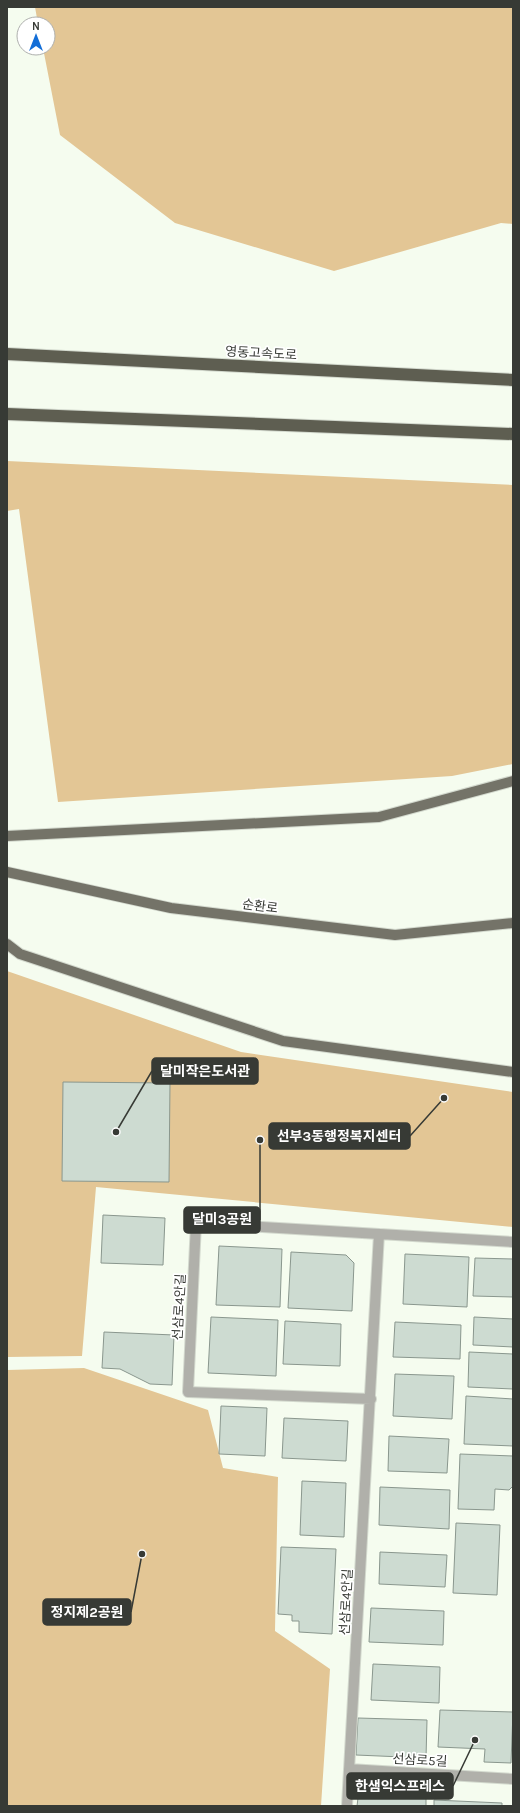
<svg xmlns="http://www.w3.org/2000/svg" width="520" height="1813" viewBox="0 0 520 1813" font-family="Karla,'Noto Sans KR',sans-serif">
	<rect width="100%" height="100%" fill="#f5fcef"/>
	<!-- green -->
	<path fill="#e3c695" d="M35 7H513V224L501 223 334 271 175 223 60 135 43 48H48V24H38Z
		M7 461 513 485V764L452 776 58 802 19 509 7 511Z
		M7 971 241 1052 513 1092V1227L96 1187 82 1356 7 1357Z
		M84 1368 208 1410 223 1468 278 1477 275 1631 330 1669 321 1806H7V1370Z"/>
	<!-- building -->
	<path fill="#cddbd1" stroke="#8a978e" d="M63 1082 170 1083 169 1182 62 1181Z
		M103 1215 165 1218 163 1265 101 1263Z
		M219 1246 282 1249 280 1307 216 1305Z
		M291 1252 346 1255 354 1263 352 1311 288 1308Z
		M405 1254 469 1257 467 1307 403 1304Z
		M475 1258 513 1259V1297L473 1296Z
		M211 1317 278 1320 276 1376 208 1373Z
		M474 1317 513 1319V1347L473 1345Z
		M285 1321 341 1324 340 1366 283 1364Z
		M395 1322 461 1325 460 1359 393 1357Z
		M104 1332 174 1335 172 1385 150 1384 120 1369 102 1368Z
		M469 1352 513 1354V1389L468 1387Z
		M395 1374 454 1376 452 1419 393 1416Z
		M466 1396 513 1399V1446L464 1444Z
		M221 1406 267 1408 265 1456 219 1454Z
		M284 1418 348 1421 346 1461 282 1458Z
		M389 1436 449 1439 447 1473 388 1471Z
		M460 1454 513 1456V1486L509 1490 495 1489 494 1510 458 1509Z
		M302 1481 346 1483 344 1537 300 1535Z
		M380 1487 450 1490 449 1529 379 1525Z
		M456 1523 500 1525 497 1595 453 1593Z
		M281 1547 336 1549 332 1634 299 1632V1621H292V1615L278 1614Z
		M380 1552 447 1555 445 1587 379 1584Z
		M371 1608 444 1611 443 1645 369 1642Z
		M373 1664 440 1667 439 1703 371 1700Z
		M440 1710 513 1712 511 1763 484 1762 485 1749 438 1747Z
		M358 1718 427 1720 426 1758 356 1755Z
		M365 1793 426 1796V1806H357L358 1798Z
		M434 1800 502 1803V1806H434Z"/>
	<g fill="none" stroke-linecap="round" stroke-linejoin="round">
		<!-- minor casing -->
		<g stroke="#d3d9ce" stroke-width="12">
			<path id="minor" d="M371 1399 188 1392 196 1223 379 1234
				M349 1769 513 1779
				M347 1806 379 1234 513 1242"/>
		</g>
		<!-- major casing -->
		<g stroke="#d3d9ce" stroke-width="12">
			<path id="major" d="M7 836 379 817 513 781
				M7 872 171 908 395 935 513 923
				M7 944 20 954 283 1041 513 1072"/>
		</g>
		<!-- highway casing -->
		<g stroke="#d3d9ce" stroke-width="14">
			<path id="highway" d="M7 354 513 380
				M7 414 513 434"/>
		</g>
		<!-- minor -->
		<use href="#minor" stroke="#b0b0aa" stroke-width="10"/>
		<!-- major -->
		<use href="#major" stroke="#747368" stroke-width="10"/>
		<!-- highway -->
		<use href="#highway" stroke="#5e5e51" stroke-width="12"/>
	</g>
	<g text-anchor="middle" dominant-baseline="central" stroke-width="3.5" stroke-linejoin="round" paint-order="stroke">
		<!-- street labels -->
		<g font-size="13" fill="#373a35" stroke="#fff">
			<text transform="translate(261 353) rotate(3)">영동고속도로</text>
			<text transform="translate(260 906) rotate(7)">순환로</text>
			<text transform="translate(179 1307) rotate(-87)">선삼로4안길</text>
			<text transform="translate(346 1602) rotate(-87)">선삼로4안길</text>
			<text transform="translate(420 1760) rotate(3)">선삼로5길</text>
		</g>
	</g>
	<!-- callouts -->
	<path fill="none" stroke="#373a35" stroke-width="1.5" d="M116 1132L152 1071M444 1098L410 1136M260 1140L260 1220M142 1554L131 1612M475 1740L453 1786"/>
	<g fill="#373a35" stroke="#fff" stroke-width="1.5">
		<circle cx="116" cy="1132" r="4"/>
		<circle cx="444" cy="1098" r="4"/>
		<circle cx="260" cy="1140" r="4"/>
		<circle cx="142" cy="1554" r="4"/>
		<circle cx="475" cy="1740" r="4"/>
	</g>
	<g fill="#373a35" stroke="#373a35" stroke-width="1.5">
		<rect x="152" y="1058" width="106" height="26" rx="4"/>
		<rect x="269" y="1123" width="141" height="26" rx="4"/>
		<rect x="184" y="1207" width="76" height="26" rx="4"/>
		<rect x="43" y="1599" width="88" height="26" rx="4"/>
		<rect x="347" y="1773" width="106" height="26" rx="4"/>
	</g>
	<g font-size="14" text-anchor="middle" font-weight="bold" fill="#fff">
		<text x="205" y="1076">달미작은도서관</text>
		<text x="339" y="1141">선부3동행정복지센터</text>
		<text x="222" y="1224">달미3공원</text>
		<text x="87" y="1617">정지제2공원</text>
		<text x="400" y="1791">한샘익스프레스</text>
	</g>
	<!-- border -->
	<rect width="520" height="1813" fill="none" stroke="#373a35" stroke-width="16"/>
	<!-- north arrow -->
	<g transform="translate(36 36)"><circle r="19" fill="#ffffff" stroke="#afb0ae"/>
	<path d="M0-3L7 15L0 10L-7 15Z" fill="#136ed7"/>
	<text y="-6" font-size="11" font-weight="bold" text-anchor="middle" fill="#373a35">N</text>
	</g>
</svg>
